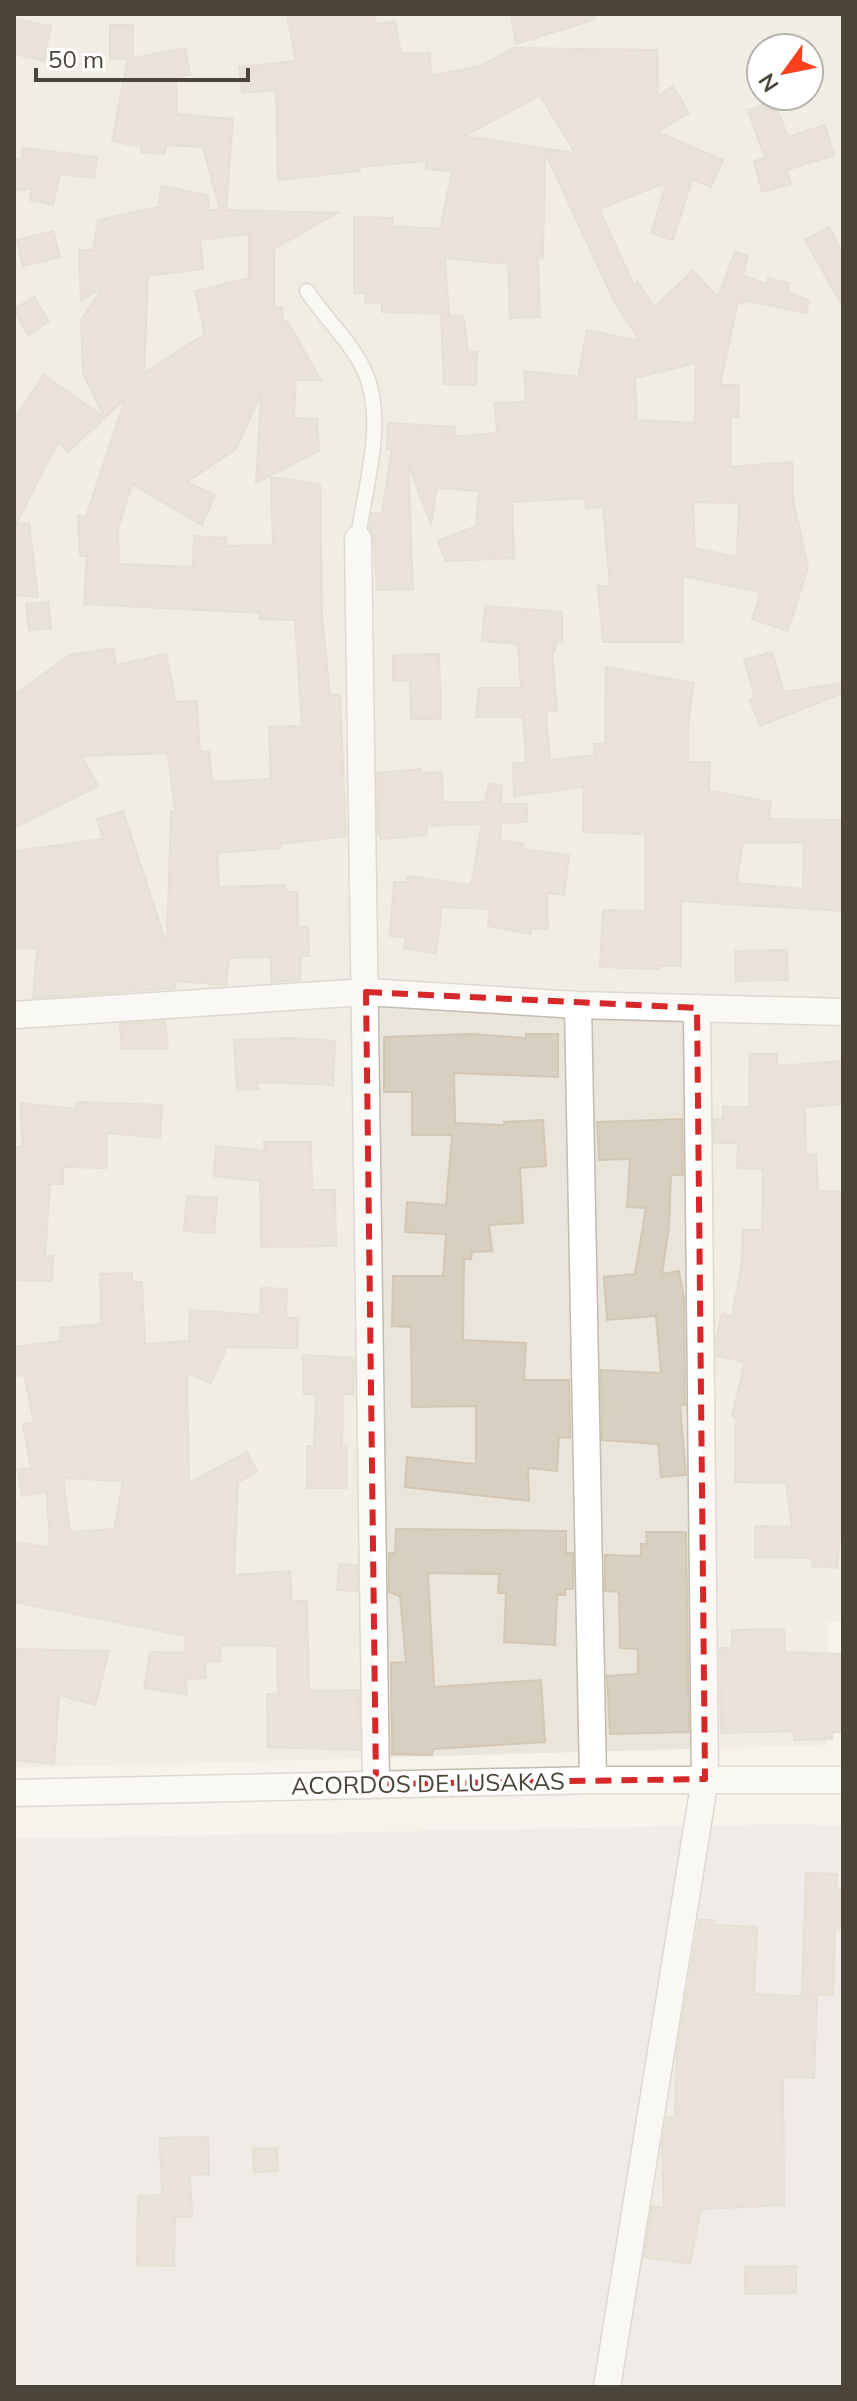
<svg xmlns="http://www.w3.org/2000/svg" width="857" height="2401" viewBox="0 0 857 2401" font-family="Mulish,sans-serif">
	<rect width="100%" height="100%" fill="#f6f3ec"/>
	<!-- residential -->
	<path fill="#eae5da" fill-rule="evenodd" d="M14 14H843V1621L828 1622 826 1745 14 1768ZM761 48H809V96H761Z"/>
	<!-- industrial -->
	<path fill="#e6e2dd" d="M794 1824 843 1826V2387H14V1839Z"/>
	<!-- building -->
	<path fill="#d8cfc1" stroke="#d3c7b4" stroke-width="2" fill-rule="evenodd" d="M287 14H374L376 24 395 21 401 53H430L431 76 480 66 514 48 657 50 658 96 673 86 689 113 657 132 723 160 711 187 692 179 673 240 651 233 667 182 599 209 635 287 637 281 654 307 693 271 718 297 735 252 748 256 743 276 767 284 768 278 789 283 788 292 809 300 806 313 744 300 742 304 738 302 720 385H739L738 417H731V467L792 462 793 500 808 567 788 631 752 619 761 592 683 576V642H603L598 586H610L603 507 586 508 585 498 512 502 514 558 446 561 438 541 476 526 479 491 437 488 431 524 408 464 413 589 377 590 374 540 370 529 372 513 382 514 392 448 387 449 388 423 455 427V434L439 438 497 433 495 403 526 402 524 371 578 377 587 330 640 341 615 303 545 152 543 258H538L540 317 510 318 508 264 445 258 449 314 382 312V303L365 302 366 293H354V217L393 218 392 226 440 229 452 171 426 169V161L359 167 360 171 278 180 276 90 242 93 239 67 296 61ZM540 95 575 153 464 136 522 105ZM696 363 695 423 637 420 635 378ZM693 502 739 503 737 557 695 548Z
		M511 14H594L595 19 516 44Z
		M14 19 51 26 44 61 14 54Z
		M110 25H133V58L185 48 190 74 176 77 177 114 233 119 226 210 337 213 274 249V308L282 307 283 322 287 321 321 380H296L294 418 317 419 319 451 256 483 261 394 236 449 187 482 215 495 202 525 132 484 118 529 119 564 193 567 194 536 226 538V546L273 545 271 477 320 484 322 617 330 695H340L346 836 280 844V848L217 853 219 887 285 885 286 892H297L298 927H308L309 956H301L300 980 271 982V957L229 958 226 985 175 981V988L33 998 37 949 14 948V851L103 839 97 819 123 811 167 946 171 811H175L168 753 82 756 98 786 14 828V695L70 655 113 648 116 665 166 654 176 702 197 701 200 752 209 751 212 782 271 779 269 727 302 726 295 620 260 619V613L84 604 87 556H80L78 515 86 517 125 399 68 452 58 442 16 524 29 523 38 597 14 595V419L44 375 104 417 83 373 81 320 104 286 81 301 79 250H93L98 220 158 207 162 186 208 195 209 210H220L203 147 166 145 165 154 141 152V147L112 141 128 59H110ZM249 234V278L195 291 205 334 144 373 148 276 203 269 200 240Z
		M774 101 788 137 825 125 834 155 787 170 791 184 762 192 754 161 765 158 748 110Z
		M22 148 97 157 94 178 60 174 53 205 30 200 32 188 14 191V160L22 159Z
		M829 227 843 253V307L805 240Z
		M53 231 60 257 23 266 17 240Z
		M34 297 49 321 28 335 14 309Z
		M463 315 468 352H477L476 385 444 384 441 317Z
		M48 602 51 628 29 630 26 604Z
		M485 606 562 612V642H556L555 651H552L557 711 546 712 550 760 595 755 594 744H605L606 667 694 683 688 723V762H710L709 791 771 802 768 819 840 820 843 911 681 901V966H659V969L600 967 603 910 645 911V834L583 832 584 787 514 796 513 763H526L523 717H476L479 688H521L518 644 482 641ZM804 842 803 889 736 883 743 843Z
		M772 652 784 692 842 683 843 693 760 726 750 700 755 698 744 660Z
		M439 654 441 719H411L410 681H393V655Z
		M421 769 422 773 442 772 443 802H485L489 784 502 785 501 804H527V822L501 823 500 840 523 844 522 849 569 855 564 895 547 893 548 929H531V934L488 926 490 909 442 907 436 953 404 948 406 937 390 936 394 882H408L407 876 471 885 482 824 426 826 427 835 381 839 378 833 377 773Z
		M787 950 788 980 736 981 735 951Z
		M165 1021 168 1049H122L120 1024Z
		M473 1034 526 1038V1034H558V1077L454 1073 455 1123 504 1125V1122L543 1120 546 1166 520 1168 523 1223 489 1225 492 1251 472 1252 471 1259H464L463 1340 526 1343 524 1380H569L570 1438 559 1437 557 1471 528 1468 529 1501 405 1487 407 1457 476 1464V1406L412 1407 411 1327 392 1326 393 1276H443L446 1234 405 1232 407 1202 446 1205 452 1135H412V1092H384V1037Z
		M290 1038 335 1041 333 1085 258 1082V1089L237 1090 234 1040Z
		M750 1054H777V1066L843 1061V1104L805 1107 806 1155 816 1154 818 1191H841L843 1503 837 1568 812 1566 813 1558 755 1557V1526L792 1527 786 1483 735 1482 736 1418 732 1416 745 1362 717 1356 716 1340 722 1313 732 1316 742 1262 743 1230H762L763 1169 737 1168 738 1143H714V1119H723V1107H749Z
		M77 1102 162 1105 160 1138 107 1133V1168L63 1167V1184H50L45 1256H53L52 1281 14 1280V1147H23L20 1103 76 1109Z
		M682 1119 683 1175H671L669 1227 662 1274 679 1271 684 1298 685 1405H680L686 1475 661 1477 658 1444 602 1440 601 1370 661 1373 656 1316 607 1320 604 1277 635 1274 646 1208 627 1207 630 1159 599 1160 597 1122Z
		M264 1142H311L312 1190H335L336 1246 261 1247 260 1181 214 1176 216 1146 265 1151Z
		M187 1196 217 1198 214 1233 184 1231Z
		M132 1273V1282H142L145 1344 189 1341 190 1310 260 1315 261 1288 287 1289 286 1318H298L297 1348 227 1347 211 1383 187 1373 189 1483 247 1452 257 1472 238 1482 234 1575 290 1571 292 1601H307L309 1691 359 1690 360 1750 268 1747 267 1694H278L277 1646 220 1645 221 1661 205 1662 206 1678 185 1679 187 1695 144 1688 150 1652 184 1653 186 1636 14 1602V1542L50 1548 47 1492 22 1496 18 1470 31 1468 23 1424 34 1422 24 1375 14 1376V1347L61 1341 60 1328 101 1324 100 1274ZM63 1478 123 1481 114 1529 70 1532Z
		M303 1355 354 1358 353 1394H343L342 1446H347V1488H307V1446H314L316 1394H304Z
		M396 1529 566 1531V1553H573V1589H565V1595H557L555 1645 504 1642 506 1593H498L499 1574 428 1573 434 1687 541 1680 545 1742 433 1749 432 1755 392 1754 391 1663 406 1662 400 1596 389 1592V1553H395Z
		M646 1532H686L689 1732 610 1734 607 1676 638 1674V1649L620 1648 619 1592 605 1591V1555L641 1556V1544H647Z
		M339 1564 357 1565V1591L337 1590Z
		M784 1629 785 1652 843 1654V1732H832V1739L794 1740V1731L721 1733 720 1648H732V1630Z
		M14 1649 109 1651 95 1705 59 1695 54 1764 14 1760Z
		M806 1873 837 1874 836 1890H843V1928H835L833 1995 802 1994Z
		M699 1920H714V1925L757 1927 754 1994 817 1997 814 2078 783 2077 784 2205 701 2209 690 2264 644 2257 652 2206 664 2208 662 2148 667 2117H675L677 2051Z
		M208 2137 209 2174 190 2175 192 2217H175L174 2266 137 2265 138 2196 162 2195 160 2138Z
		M277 2148 278 2171 254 2172 253 2149Z
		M796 2266V2293L745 2294V2267Z"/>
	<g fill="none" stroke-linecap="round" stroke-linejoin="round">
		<!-- service casing -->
		<g stroke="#c2bbae" stroke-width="17">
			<path id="service" d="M307 291C325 319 351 341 365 372 387 422 364 488 358 539"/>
		</g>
		<!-- minor casing -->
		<g stroke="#c2bbae" stroke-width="29">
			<path id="minor" d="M358 539 376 1784
				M578 1005 593 1780
				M14 1015 366 992 578 1005 843 1012
				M14 1793 593 1780H843
				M607 2387 705 1779 697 1008"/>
		</g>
		<!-- service -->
		<use href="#service" stroke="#fff" stroke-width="14"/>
		<!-- minor -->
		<use href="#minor" stroke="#fff" stroke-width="26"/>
	</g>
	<!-- marked area -->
	<path d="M0 0H857V2401H0ZM366 992 697 1008 705 1779 376 1784Z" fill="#f6f3ec" fill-opacity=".55" fill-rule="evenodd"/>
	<path fill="none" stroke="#d62828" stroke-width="6" stroke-dasharray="16 10" stroke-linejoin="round" d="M366 992 697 1008 705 1779 376 1784Z"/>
	<g text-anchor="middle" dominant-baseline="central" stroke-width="7" stroke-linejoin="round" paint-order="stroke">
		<!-- street labels -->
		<g font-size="24" fill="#4b4439" stroke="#fff">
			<text transform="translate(428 1783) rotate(-1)">ACORDOS DE LUSAKAS</text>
		</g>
	</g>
	<!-- border -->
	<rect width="857" height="2401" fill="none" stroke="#4b4439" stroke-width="32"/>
	<!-- north arrow -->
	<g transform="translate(785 72) rotate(237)"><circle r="38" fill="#ffffff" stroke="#b7b4b0" stroke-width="2"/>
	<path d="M0-6L14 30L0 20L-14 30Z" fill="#fc3f1d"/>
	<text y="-12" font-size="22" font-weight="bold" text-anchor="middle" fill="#4b4439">N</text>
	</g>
	<!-- scale -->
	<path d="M36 68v12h212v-12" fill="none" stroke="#4b4439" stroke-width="4"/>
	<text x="48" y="68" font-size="24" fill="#4b4439" stroke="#ffffff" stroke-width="6" paint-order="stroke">50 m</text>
</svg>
